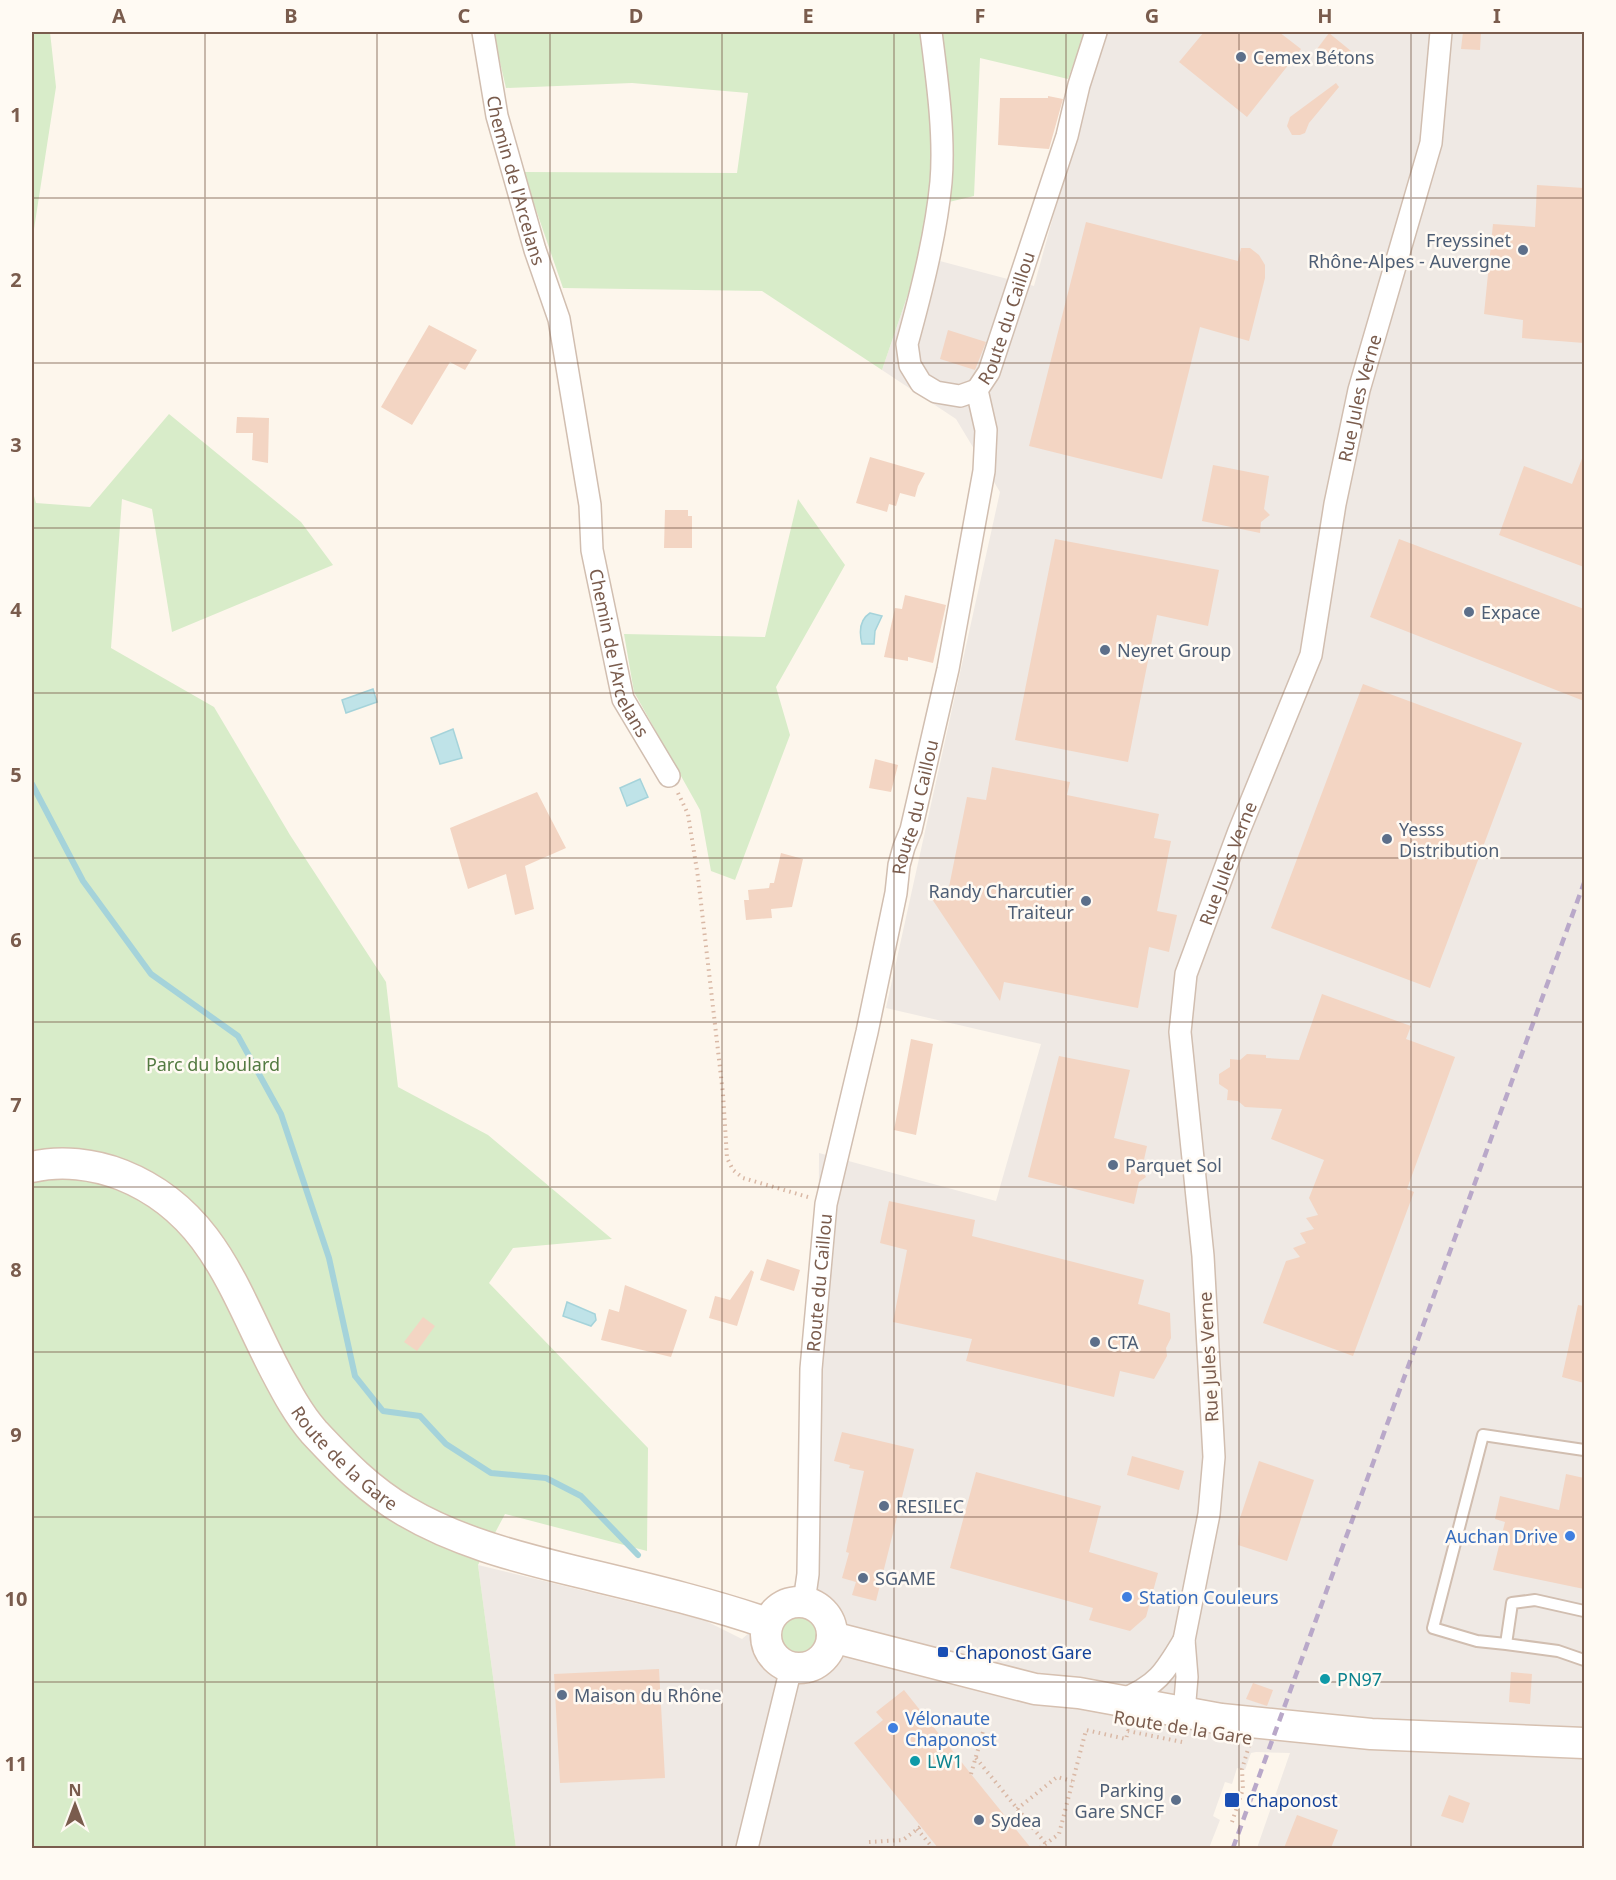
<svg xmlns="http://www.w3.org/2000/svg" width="1616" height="1880" viewBox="0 0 1616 1880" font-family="'Noto Sans',sans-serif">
	<rect width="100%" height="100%" fill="#fdf6ec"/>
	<!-- industrial -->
	<path fill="#efe9e4" d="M1104 32H1584V1848H1257L1290 1753 1256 1752 1251 1753 1245 1770 1237 1768 1232 1784 1225 1782 1213 1816 1220 1820 1209 1848H516L478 1565 704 1620 742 1639 817 1573 819 1153 996 1201 1041 1044 886 1008 1000 492 956 419 882 370 921 256 1034 286Z"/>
	<!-- green -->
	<path fill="#d8ecc9" d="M32 32H50L56 87 32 242Z
		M493 32H1085L1068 79 980 58 974 196 928 207 921 256 882 370 762 291 563 288 523 172 737 173 748 93 632 83 506 88Z
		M169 414 301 522 333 565 172 632 152 509 122 499 111 648 214 707 290 835 386 982 398 1087 488 1135 612 1239 513 1248 489 1283 648 1448 647 1551 505 1514 478 1565 516 1848H32V489L36 503 90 507Z
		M798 499 845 565 776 687 790 735 735 880 711 871 700 810 634 692 624 634 765 637Z
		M780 1635a19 19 0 1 1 38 0a19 19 0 1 1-38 0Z"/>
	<!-- water -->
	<path fill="#bfe3e8" stroke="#a5d3da" stroke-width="1.5" d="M870 613 882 616 875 631 874 644H862C859 632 859 620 870 613Z
		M373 689 377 702 346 713 342 700Z
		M453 729 462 758 440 764 431 738Z
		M640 779 648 797 627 806 620 788Z
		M567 1302 595 1314 596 1320 591 1326 563 1316Z"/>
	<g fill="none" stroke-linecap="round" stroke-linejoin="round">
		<!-- stream -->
		<path stroke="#a5d3da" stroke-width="6" d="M32 784 83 881 151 974 238 1036 281 1114 329 1258 355 1376 383 1411 420 1416 446 1444 491 1473 546 1478 581 1496 638 1555"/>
	</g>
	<!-- building -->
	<path fill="#f3d5c3" d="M1204 32H1279L1301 49 1247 117 1179 62Z
		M1463 32H1481L1480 50 1461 49Z
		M1329 33 1351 51 1338 66 1317 49Z
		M1336 83 1339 87 1309 123 1305 133 1300 135H1292L1287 126 1290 117Z
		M1048 96 1063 99 1049 149 998 145 1000 98H1048Z
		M1537 185 1584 188V343L1522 338 1523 320 1484 314 1493 224 1535 227Z
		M1086 222 1238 261 1241 248H1250L1259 255 1265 265V278L1249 341 1200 327 1162 479 1029 446Z
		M429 325 477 350 465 370 450 362 412 425 381 407Z
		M948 330 986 342 975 370 940 359Z
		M237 417 269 418 268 463 252 460 253 433H236Z
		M1583 456H1584V567L1499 535 1524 466 1572 484Z
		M870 457 925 473 918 486 915 497 900 493 896 506 889 504 887 512 856 503Z
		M1213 465 1269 476 1264 509 1270 515 1261 522 1260 533 1202 521Z
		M665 510H688V516H692V548H664Z
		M1055 539 1219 570 1208 626 1157 615 1128 762 1015 740Z
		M1399 539 1584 609V701L1370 617Z
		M905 595 946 605 933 663 908 657V661L884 657 895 608 902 609Z
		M1363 684 1522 743 1430 988 1271 928Z
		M875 759 898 765 891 792 869 788Z
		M992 767 1070 782 1067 795 1159 814 1154 838 1171 841 1157 911 1177 915 1169 952 1149 947 1138 1008 1004 982 1000 1001 928 893 947 897 967 797 986 800Z
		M537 792 566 848 525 866 534 909 515 915 506 874 468 889 450 828Z
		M781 853 803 859 792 907 771 909 772 918 746 920 744 900H749L748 890 769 888 770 883H774Z
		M1322 994 1411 1026 1406 1039 1455 1057 1407 1189 1414 1192 1353 1356 1263 1323 1286 1261 1300 1257 1293 1248 1306 1243 1300 1233 1314 1229 1306 1218 1318 1215 1309 1198 1324 1160 1271 1139 1282 1109 1245 1107 1238 1101 1227 1100 1228 1090 1219 1084V1074L1230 1067V1059L1240 1060 1247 1054 1266 1055V1058L1299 1060Z
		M911 1039 933 1044 916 1135 894 1130Z
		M1059 1056 1130 1070 1114 1138 1147 1146 1142 1169 1146 1177 1139 1182 1134 1204 1028 1177Z
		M889 1201 975 1220 972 1236 1144 1280 1138 1304 1170 1313 1171 1338 1166 1348 1167 1356 1154 1379 1120 1371 1114 1397 966 1361 972 1339 893 1322 907 1250 880 1243Z
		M767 1259 800 1270 794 1291 760 1280Z
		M751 1270 754 1272 737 1326 709 1318 715 1296 730 1300Z
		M625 1285 687 1310 671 1357 601 1340 609 1309 619 1312Z
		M1578 1305 1584 1306V1383L1562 1377Z
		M423 1317 435 1326 417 1351 404 1342Z
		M842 1432 914 1449 876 1601 852 1595 856 1582 842 1578 849 1553 846 1552 864 1471 849 1468 850 1465 834 1461Z
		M1132 1456 1184 1471 1179 1490 1127 1475Z
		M1259 1461 1314 1480 1287 1561 1238 1545 1240 1518Z
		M976 1472 1101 1506 1089 1552 1158 1573 1146 1617 1130 1631 1089 1620 1093 1608 950 1568Z
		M1566 1474 1584 1478V1589L1493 1570 1505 1522 1495 1519 1500 1496 1559 1510Z
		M659 1669 665 1778 560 1783 554 1674Z
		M1511 1672 1532 1674 1530 1704 1509 1702Z
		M1253 1683 1273 1690 1267 1706 1246 1699Z
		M904 1690 971 1774 1031 1848H938L854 1743 883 1720 876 1712Z
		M1449 1795 1470 1803 1463 1823 1441 1816Z
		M1297 1815 1338 1830 1331 1848H1284Z"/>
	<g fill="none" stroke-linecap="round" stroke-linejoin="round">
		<!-- lane casing -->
		<g stroke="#d1beb0" stroke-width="14">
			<path id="lane" d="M1584 1611 1535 1600 1512 1603 1506 1644 1558 1651 1584 1660
				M1506 1644 1477 1641 1433 1628 1483 1435 1584 1450"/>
		</g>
		<!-- street casing -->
		<g stroke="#d1beb0" stroke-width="24">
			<g id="street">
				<path id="s1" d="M483 32 497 116 535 250 559 319 590 505 592 550 623 699 669 776"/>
				<path d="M931 32C937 79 945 135 941 182 936 235 921 293 907 344L910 365 921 383 936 392 960 396 977 390"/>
				<path id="s2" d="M804 1602 808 1574 811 1369 826 1204 867 1032 896 893 899 865 904 847 911 830 948 669 984 471 986 430 977 390 989 372 1067 136 1079 85 1096 32"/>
				<path d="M1121 1700C1157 1686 1165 1672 1184 1640"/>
				<path id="s3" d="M1184 1712 1187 1677 1184 1640 1209 1514 1214 1457 1203 1256 1180 1032 1186 974 1239 831 1311 655 1335 504 1359 390 1431 143 1441 32"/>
				<path d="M747 1848 791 1668"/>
			</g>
		</g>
		<!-- secondary casing -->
		<g stroke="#d6c0b0" stroke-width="33">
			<g id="secondary">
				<path id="s4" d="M32 1167C61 1160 94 1164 122 1175 212 1211 234 1291 275 1370 286 1391 298 1414 314 1432 342 1462 370 1491 405 1511 456 1541 513 1556 570 1570 636 1586 703 1601 767 1623"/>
				<circle cx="799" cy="1635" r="33"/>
				<path d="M832 1637 1035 1689 1079 1693 1221 1719 1371 1734 1584 1743"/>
			</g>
		</g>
		<!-- path -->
		<path stroke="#d9b8a5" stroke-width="4" stroke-dasharray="1.5 4.5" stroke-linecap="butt" d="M678 793 688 814 698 877 723 1094 727 1158 733 1170 743 1178 808 1197
			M976 1758 1046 1844
			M971 1774 983 1732
			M1017 1809 1057 1777 1072 1781
			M1232 1822 1243 1789 1242 1769 1249 1746
			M917 1829 933 1848
			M869 1842 903 1840 920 1827
			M1040 1848 1059 1834 1086 1730 1126 1739 1128 1731 1182 1742"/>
		<!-- lane -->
		<use href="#lane" stroke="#fff" stroke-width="10"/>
		<!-- street -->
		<use href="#street" stroke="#fff" stroke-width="21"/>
		<!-- secondary -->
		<use href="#secondary" stroke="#fff" stroke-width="30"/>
		<!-- rail -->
		<path stroke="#b9a8c9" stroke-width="4.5" stroke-dasharray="9 6" stroke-linecap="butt" d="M1233 1848 1584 883"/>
	</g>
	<!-- grid -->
	<path fill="none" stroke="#7a5c4d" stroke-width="1.5" stroke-opacity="0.55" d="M205 32V1848M377 32V1848M550 32V1848M722 32V1848M894 32V1848M1066 32V1848M1239 32V1848M1411 32V1848M32 198H1584M32 363H1584M32 528H1584M32 693H1584M32 858H1584M32 1022H1584M32 1187H1584M32 1352H1584M32 1517H1584M32 1682H1584"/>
	<!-- markers -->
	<g fill="#5c6f8a" stroke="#fffaf3" stroke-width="2">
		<circle cx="1241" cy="57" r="6"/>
		<circle cx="1523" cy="250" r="6"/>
		<circle cx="1469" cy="612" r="6"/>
		<circle cx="1105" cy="650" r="6"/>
		<circle cx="1387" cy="839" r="6"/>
		<circle cx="1086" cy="901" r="6"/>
		<circle cx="1113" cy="1165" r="6"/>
		<circle cx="1095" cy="1342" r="6"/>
		<circle cx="884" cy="1506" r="6"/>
		<circle cx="863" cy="1578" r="6"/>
		<circle cx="562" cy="1695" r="6"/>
		<circle cx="1176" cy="1800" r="6"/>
		<circle cx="979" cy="1820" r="6"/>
	</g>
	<g fill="#3f7fe0" stroke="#fffaf3" stroke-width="2">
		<circle cx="1570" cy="1536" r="6"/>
		<circle cx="1127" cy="1597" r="6"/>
		<circle cx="893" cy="1728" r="6"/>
	</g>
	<g fill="#1a4fb4" stroke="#fffaf3" stroke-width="2">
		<rect x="937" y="1646" width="12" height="12" rx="3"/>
		<rect x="1224" y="1792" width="16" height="16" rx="3"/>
	</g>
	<g fill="#0f9aa8" stroke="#fffaf3" stroke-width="2">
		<circle cx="1325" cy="1679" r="6"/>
		<circle cx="915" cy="1761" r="6"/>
	</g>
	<g text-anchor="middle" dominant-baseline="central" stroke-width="5" stroke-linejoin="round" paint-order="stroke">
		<!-- service labels -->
		<g font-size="18" fill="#4e5e75" stroke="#fffaf3" text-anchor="start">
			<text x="1253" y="57">Cemex Bétons</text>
			<text x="1511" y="240" text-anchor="end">Freyssinet<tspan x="1511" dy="21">Rhône-Alpes - Auvergne</tspan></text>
			<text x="1481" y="612">Expace</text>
			<text x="1117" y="650">Neyret Group</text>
			<text x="1399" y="829">Yesss<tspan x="1399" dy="21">Distribution</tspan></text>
			<text x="1074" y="891" text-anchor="end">Randy Charcutier<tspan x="1074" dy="21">Traiteur</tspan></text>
			<text x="1125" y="1165">Parquet Sol</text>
			<text x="1107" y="1342">CTA</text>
			<text x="896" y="1506">RESILEC</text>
			<text x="875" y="1578">SGAME</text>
			<text x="574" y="1695">Maison du Rhône</text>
			<text x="1164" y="1790" text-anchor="end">Parking<tspan x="1164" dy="21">Gare SNCF</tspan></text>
			<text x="991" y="1820">Sydea</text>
		</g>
		<!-- street labels -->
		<g font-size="18" fill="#7a5c4d" stroke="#fffaf3">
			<text stroke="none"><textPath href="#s1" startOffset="152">Chemin de l'Arcelans</textPath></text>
			<text stroke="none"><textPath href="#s2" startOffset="1310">Route du Caillou</textPath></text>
			<text stroke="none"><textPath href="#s3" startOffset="1347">Rue Jules Verne</textPath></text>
			<text stroke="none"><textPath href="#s1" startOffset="638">Chemin de l'Arcelans</textPath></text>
			<text stroke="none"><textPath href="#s2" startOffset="806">Route du Caillou</textPath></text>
			<text stroke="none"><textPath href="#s3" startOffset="861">Rue Jules Verne</textPath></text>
			<text stroke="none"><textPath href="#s2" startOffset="320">Route du Caillou</textPath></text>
			<text transform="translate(1208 1357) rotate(-93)">Rue Jules Verne</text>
			<text stroke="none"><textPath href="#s4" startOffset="460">Route de la Gare</textPath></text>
			<text transform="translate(1183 1727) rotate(9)">Route de la Gare</text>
		</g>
		<!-- park labels -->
		<g font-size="18" fill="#537a41" stroke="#fffaf3">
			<text x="213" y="1064">Parc du boulard</text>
		</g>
		<!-- shop labels -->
		<g font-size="18" fill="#366cbe" stroke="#fffaf3" text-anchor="start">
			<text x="1558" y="1536" text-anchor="end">Auchan Drive</text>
			<text x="1139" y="1597">Station Couleurs</text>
			<text x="905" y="1718">Vélonaute<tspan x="905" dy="21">Chaponost</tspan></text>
		</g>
		<!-- transit labels -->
		<g font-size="18" fill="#164399" stroke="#fffaf3" text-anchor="start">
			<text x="955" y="1652">Chaponost Gare</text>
			<text x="1246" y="1800">Chaponost</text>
		</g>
		<!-- culture labels -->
		<g font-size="18" fill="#0d838f" stroke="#fffaf3" text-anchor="start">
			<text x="1337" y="1679">PN97</text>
			<text x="927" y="1761">LW1</text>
		</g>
	</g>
	<!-- border -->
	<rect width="1616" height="1880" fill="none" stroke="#fffaf3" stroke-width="66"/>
	<!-- north arrow -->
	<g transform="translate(75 1805)" stroke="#fffaf3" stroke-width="4.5" paint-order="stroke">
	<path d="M0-4.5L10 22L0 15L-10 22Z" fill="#7a5c4d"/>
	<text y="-9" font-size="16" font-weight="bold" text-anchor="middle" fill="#7a5c4d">N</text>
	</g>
	<rect x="33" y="33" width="1550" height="1814" fill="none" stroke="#7a5c4d" stroke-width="2"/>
	<g font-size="20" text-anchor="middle" font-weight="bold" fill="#7a5c4d">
		<text x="119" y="23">A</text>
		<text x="291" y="23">B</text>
		<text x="464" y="23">C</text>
		<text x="636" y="23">D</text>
		<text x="808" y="23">E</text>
		<text x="980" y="23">F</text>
		<text x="1152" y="23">G</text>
		<text x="1325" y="23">H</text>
		<text x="1497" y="23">I</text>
		<text x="16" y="122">1</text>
		<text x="16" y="287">2</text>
		<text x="16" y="452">3</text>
		<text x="16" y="617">4</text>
		<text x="16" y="782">5</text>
		<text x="16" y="947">6</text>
		<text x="16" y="1112">7</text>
		<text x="16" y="1277">8</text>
		<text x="16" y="1442">9</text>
		<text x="16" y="1606">10</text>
		<text x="16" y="1771">11</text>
	</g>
</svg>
